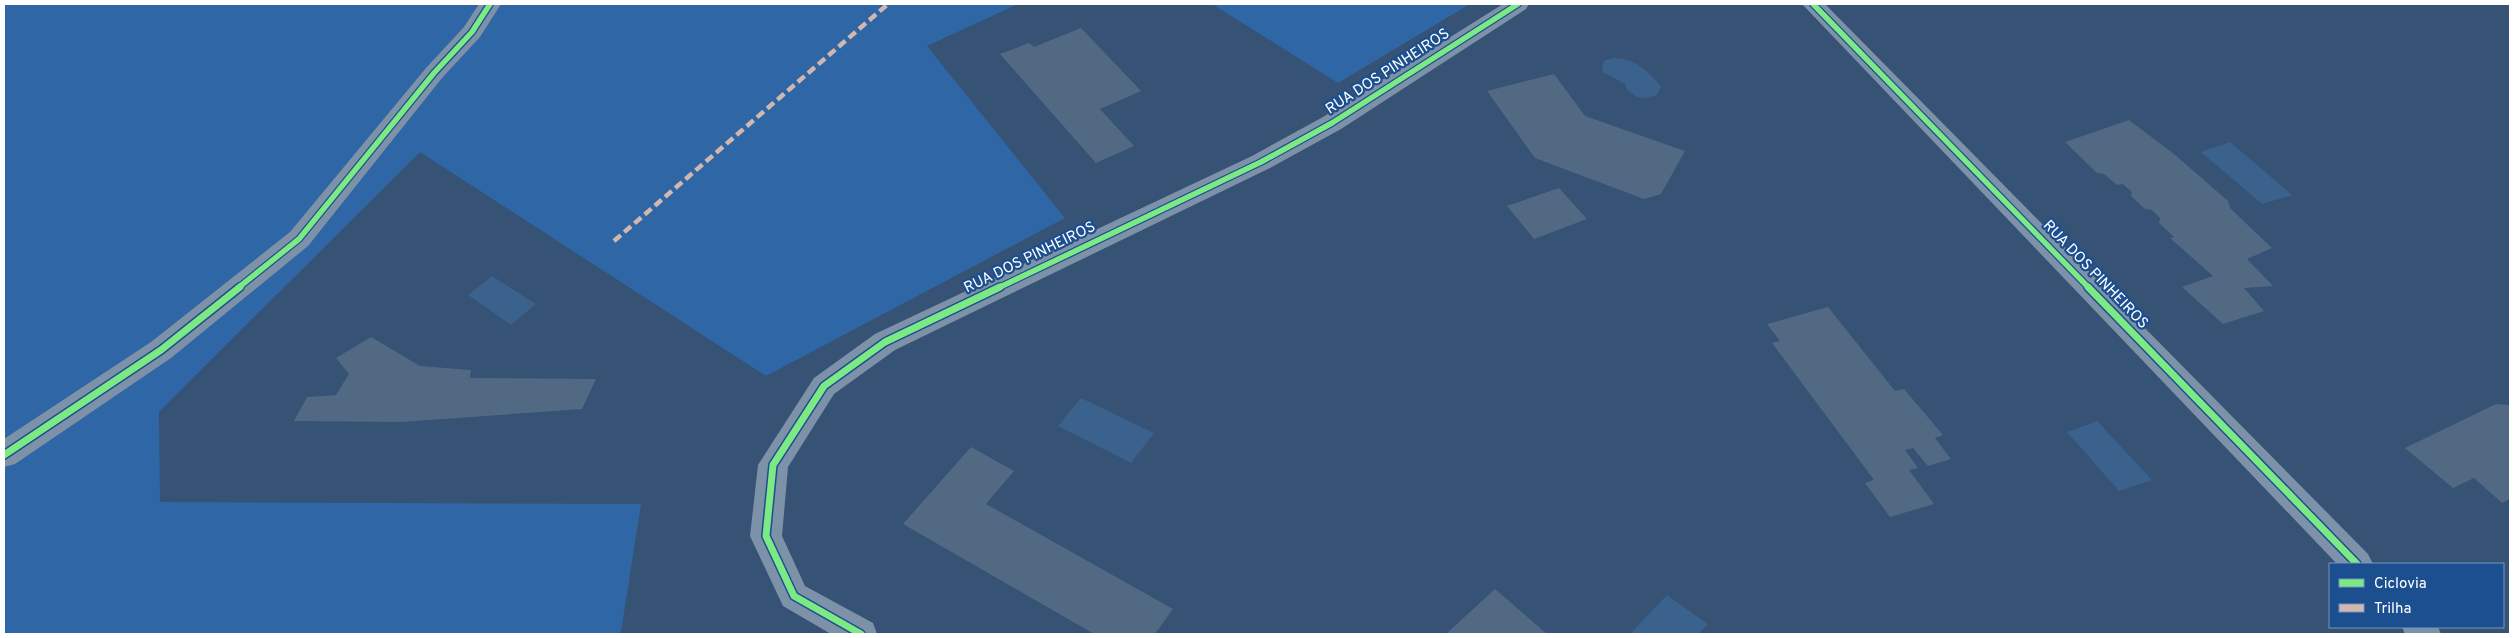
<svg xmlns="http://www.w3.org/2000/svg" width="2514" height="638" viewBox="0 0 2514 638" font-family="Overpass,sans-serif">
	<rect width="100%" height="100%" fill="#365274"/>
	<!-- green -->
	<path fill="#2f66a5" d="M4 4H1018L927 46 1065 218 766 376 420 152 159 412 160 502 641 504 621 632 615 634H4Z
		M1212 4H1470L1338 83Z"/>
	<!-- water -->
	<path fill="#3b618d" d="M1612 58C1632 57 1650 71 1661 87L1657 95 1645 98 1637 97 1627 90 1625 84 1603 72 1602 68 1604 61Z
		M2230 142 2292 195H2293L2262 204 2201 152Z
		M492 276 536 304 511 325 468 295Z
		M1081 398 1154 433 1131 463 1058 426Z
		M2097 421 2152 480 2119 491 2067 432Z
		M1667 595 1708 624 1699 634H1630Z"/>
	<!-- building -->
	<path fill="#526984" d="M1081 28 1141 91 1100 109 1134 146 1096 163 1000 54 1029 43 1034 47Z
		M1554 74 1585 116 1685 151 1661 194 1644 199 1535 158 1487 91Z
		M2129 120 2174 154 2228 201 2230 208 2272 248 2247 259 2273 286 2244 288 2264 311 2223 324 2182 287 2213 276 2170 238 2174 237 2159 223 2160 218 2152 210 2145 209 2131 196 2132 192 2123 184 2117 185 2104 174 2097 173 2065 142Z
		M1559 188 1587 219 1534 239 1507 206Z
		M1828 307 1895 391 1904 389 1943 435 1935 438 1951 459 1928 466 1913 448 1905 450 1918 468 1909 470 1934 504 1890 517 1865 483 1874 480 1772 343 1780 341 1767 324Z
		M371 337 420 366 471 370 470 378 596 379 582 409 401 422 294 421 307 397 336 395 349 374 336 358Z
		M2496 404 2510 405V499L2502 503 2474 478 2453 488 2405 448Z
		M971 447 1014 471 986 504 1173 609 1155 634H1094L903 524Z
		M1495 589 1547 634H1446Z"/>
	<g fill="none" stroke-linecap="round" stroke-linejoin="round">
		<!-- minor -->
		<path fill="#7d92a8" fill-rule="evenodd" d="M479 4H501L480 37 442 78 308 246 171 358 15 464 4 467V439L151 342 290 232 426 68 464 27Z
			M1503 4H1529L1526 9 1341 129 1270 168 895 350 834 394 788 467 782 536 805 586 873 623 877 634H831L783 606 750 536 758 465 814 378 875 334 1252 156 1323 117Z
			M1802 4H1825L2368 554 2373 564H2337Z
			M2402 627H2438L2441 634H2405Z"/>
		<!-- quiet -->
		<path stroke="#d1b7ad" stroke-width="4.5" stroke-dasharray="9 4.5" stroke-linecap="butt" d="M614 241 888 4"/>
		<!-- cycleway-far1 casing -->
		<g stroke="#1b4f8f" stroke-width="8">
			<path id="cycleway-far1" d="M1813 4 2089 288
				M238 288 299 239 434 73 472 32 490 4
				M998 288 1261 162 1332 123 1518 4"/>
		</g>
		<!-- cycleway casing -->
		<g stroke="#1b4f8f" stroke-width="10">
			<path id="cycleway" d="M2088 287 2357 564
				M4 455 161 350 240 287
				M861 634 794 596 766 536 773 465 824 386 885 342 1000 287"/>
		</g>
		<!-- cycleway-far1 -->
		<use href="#cycleway-far1" stroke="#7ce984" stroke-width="5.5"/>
		<!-- cycleway -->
		<use href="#cycleway" stroke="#7ce984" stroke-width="7"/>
	</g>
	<g text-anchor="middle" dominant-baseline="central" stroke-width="4.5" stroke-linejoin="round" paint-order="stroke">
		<!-- street labels -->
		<g font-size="15" fill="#fff" stroke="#1b4f8f">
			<text transform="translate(1388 72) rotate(-33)">RUA DOS PINHEIROS</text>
			<text transform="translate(1030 258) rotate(-26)">RUA DOS PINHEIROS</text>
			<text transform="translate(2095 275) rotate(46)">RUA DOS PINHEIROS</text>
		</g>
	</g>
	<!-- border -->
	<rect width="2514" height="638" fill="none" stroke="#ffffff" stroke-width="10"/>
	<!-- legend -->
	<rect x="2329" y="563" width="175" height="65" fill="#1b4f8f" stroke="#7695bc"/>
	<rect x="2339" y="579" width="25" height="8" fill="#7ce984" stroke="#7695bc"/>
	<text x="2374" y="588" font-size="15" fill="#ffffff">Ciclovia</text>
	<rect x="2339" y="604" width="25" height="8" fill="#d1b7ad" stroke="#7695bc"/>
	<text x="2374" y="613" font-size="15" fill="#ffffff">Trilha</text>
</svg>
